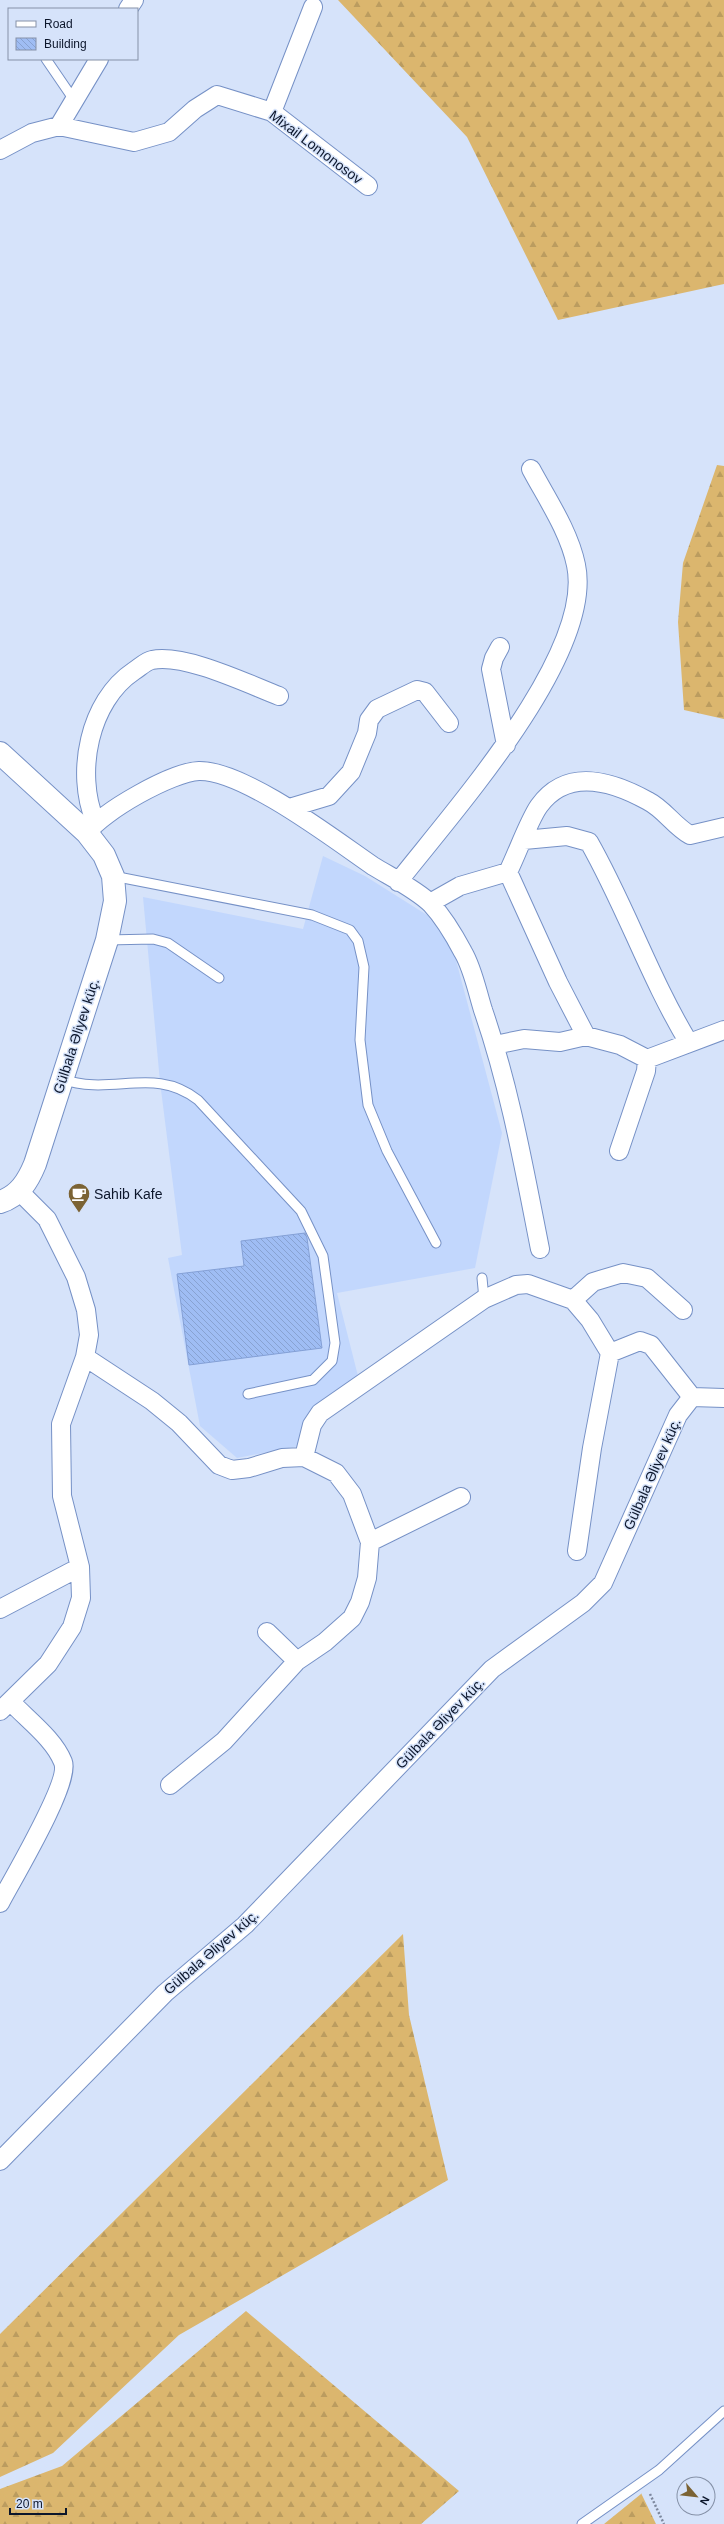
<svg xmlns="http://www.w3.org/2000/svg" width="724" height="2524" viewBox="0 0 724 2524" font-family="Arial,sans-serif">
	<defs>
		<pattern id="forest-firs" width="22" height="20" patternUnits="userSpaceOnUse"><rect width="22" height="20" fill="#dbb66e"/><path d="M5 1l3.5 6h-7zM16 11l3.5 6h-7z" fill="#bb9c5f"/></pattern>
		<pattern id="building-back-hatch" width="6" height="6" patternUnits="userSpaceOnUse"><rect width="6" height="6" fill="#9fbdf4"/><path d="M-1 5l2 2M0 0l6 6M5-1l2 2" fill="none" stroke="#88a2d1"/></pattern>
	</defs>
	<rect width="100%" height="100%" fill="#d6e3fa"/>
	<!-- built -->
	<path fill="#c2d7fd" d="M323 856 365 876 427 915 453 949 502 1133 475 1268 337 1293 360 1384 299 1446 237 1458 200 1426 168 1258 182 1255 160 1082 143 897 303 929Z"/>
	<!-- forest -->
	<path fill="url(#forest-firs)" d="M338 0H724V284L558 320 467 137Z
		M717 465 724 466V719L684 710 678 622 683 563Z
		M403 1934 409 2015 448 2180 179 2335 53 2453 0 2477V2334Z
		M246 2311 459 2491 421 2524H0V2489L62 2466Z
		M641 2493 656 2524H604L641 2494Z"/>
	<!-- building -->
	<path fill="url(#building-back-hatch)" stroke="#84a0d6" d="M305 1233 307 1238 322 1348 189 1365 177 1274 244 1266 241 1241Z"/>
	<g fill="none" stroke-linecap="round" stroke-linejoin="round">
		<!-- lane casing -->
		<g stroke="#7691c6" stroke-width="11">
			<path id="lane" d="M46 59 74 100
				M113 876 312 915 350 930 358 941 364 967 360 1040 368 1105 387 1151 436 1243
				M107 940 153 939 168 943 219 978
				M62 1079C112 1097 154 1065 198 1100L301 1211 323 1256 335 1343 332 1361 313 1380 248 1394
				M482 1278 484 1299
				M582 2524 659 2470 724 2411"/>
		</g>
		<!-- street casing -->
		<g stroke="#7691c6" stroke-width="20">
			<path id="street" d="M128 9 134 0
				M272 112 313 7
				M59 126 99 59
				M0 150 32 133 59 126 134 142 169 132 195 109 217 95 272 112 368 186
				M500 647 494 658 491 669 506 745
				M289 808 329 796 351 772 367 733 369 720 377 709 417 690 425 692 449 723
				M95 821C75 773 89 701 134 671 139 668 146 661 152 660 184 653 248 684 279 696
				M87 833C103 811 172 772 199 771 244 770 335 840 373 866 391 877 417 890 431 904 444 918 454 935 463 952 473 969 477 991 483 1010 510 1088 524 1168 540 1249
				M524 840 567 836 589 842C626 907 650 979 689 1043
				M508 872 558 982 586 1036
				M398 882C451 814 595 654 576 565 569 531 547 499 531 469
				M430 903 460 886 508 872C517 854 529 820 539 806 567 767 612 781 648 801 664 809 674 826 690 835L724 827
				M495 1045 524 1039 560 1042 586 1036 620 1045 647 1059 646 1071 619 1151
				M647 1059 724 1030
				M19 1191 47 1219 76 1277 86 1310 89 1335 85 1357 152 1401 179 1423 219 1465 232 1470 249 1468 282 1458 304 1457 312 1425 320 1413 484 1299 516 1285 528 1284 573 1300 590 1320 610 1353 640 1341 651 1345 692 1397
				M573 1300 593 1282 623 1273 647 1278 683 1310
				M692 1397 724 1398
				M370 1542 461 1497
				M577 1551 592 1448 610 1353
				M0 1609 80 1567
				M267 1632 297 1661
				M0 1711 48 1664 72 1627 81 1598 80 1567 62 1496 61 1424 85 1357
				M170 1785 224 1741 297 1661 325 1642 352 1618 360 1602 367 1578 370 1542 352 1494 336 1473 304 1457
				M0 1903C12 1880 71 1782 63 1762 54 1739 28 1720 11 1702
				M0 2161 165 1993 245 1925 492 1669 583 1603 603 1583 678 1415 692 1397"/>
		</g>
		<!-- secondary casing -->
		<g stroke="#7691c6" stroke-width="24">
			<path id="secondary" d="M0 753 87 833 104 855 113 876 115 901 107 940 35 1164C28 1181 19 1196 0 1202"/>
		</g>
		<!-- path -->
		<path stroke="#7d889e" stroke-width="2.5" stroke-dasharray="2 2" stroke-linecap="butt" d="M650 2494 664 2524"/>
		<!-- lane -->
		<use href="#lane" stroke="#fff" stroke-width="9"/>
		<!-- street -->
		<use href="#street" stroke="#fff" stroke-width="18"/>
		<!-- secondary -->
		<use href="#secondary" stroke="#fff" stroke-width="22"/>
	</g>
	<!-- icons -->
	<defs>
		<g id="cafe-pin" transform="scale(1.15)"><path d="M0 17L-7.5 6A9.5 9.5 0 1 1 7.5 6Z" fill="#7b6334" stroke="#d6e3fa"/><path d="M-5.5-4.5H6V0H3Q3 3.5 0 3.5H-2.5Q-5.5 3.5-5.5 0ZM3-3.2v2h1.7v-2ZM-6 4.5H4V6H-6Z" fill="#fff"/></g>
	</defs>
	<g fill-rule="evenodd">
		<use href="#cafe-pin" x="79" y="1194"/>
	</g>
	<g text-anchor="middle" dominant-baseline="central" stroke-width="3" stroke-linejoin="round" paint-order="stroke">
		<!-- street labels -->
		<g font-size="14" fill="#0c162b" stroke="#d6e3fa">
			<text transform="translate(316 147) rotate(37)">Mixail Lomonosov</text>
			<text transform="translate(76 1036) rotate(-72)">Gülbala Əliyev küç.</text>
			<text transform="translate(652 1474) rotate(-66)">Gülbala Əliyev küç.</text>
			<text transform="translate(440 1723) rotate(-46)">Gülbala Əliyev küç.</text>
			<text transform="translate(211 1952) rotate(-41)">Gülbala Əliyev küç.</text>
		</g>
		<!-- poi labels -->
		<g font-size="14" fill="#0c162b" stroke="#d6e3fa" text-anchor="start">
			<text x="94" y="1194">Sahib Kafe</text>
		</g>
	</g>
	<!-- legend -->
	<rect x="8" y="8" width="130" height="52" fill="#d6e3fa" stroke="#8591a7"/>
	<rect x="16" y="21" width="20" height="6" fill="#ffffff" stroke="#8591a7"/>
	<text x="44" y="28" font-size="12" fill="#0c162b">Road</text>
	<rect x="16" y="38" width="20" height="12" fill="url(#building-back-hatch)" stroke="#8591a7"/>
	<text x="44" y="48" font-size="12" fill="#0c162b">Building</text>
	<!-- north arrow -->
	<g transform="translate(696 2496) rotate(118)"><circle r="19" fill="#d6e3fa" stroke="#8591a7"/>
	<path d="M0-3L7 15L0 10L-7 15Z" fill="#7b6334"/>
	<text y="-6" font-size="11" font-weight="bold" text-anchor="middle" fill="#0c162b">N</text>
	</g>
	<!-- scale -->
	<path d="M10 2508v6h56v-6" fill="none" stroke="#0c162b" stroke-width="2"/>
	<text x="16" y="2508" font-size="12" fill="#0c162b" stroke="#d6e3fa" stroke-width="3" paint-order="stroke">20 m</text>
</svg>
